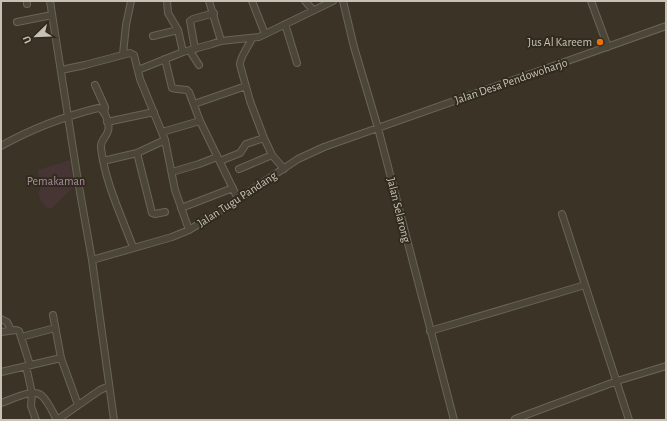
<svg xmlns="http://www.w3.org/2000/svg" width="667" height="421" viewBox="0 0 667 421" font-family="'Alegreya Sans',sans-serif">
	<rect width="100%" height="100%" fill="#3b3426"/>
	<!-- green -->
	<path fill="#473434" d="M70 160 74 186 52 208 48 209 40 200V197L38 194 40 190 38 170Z"/>
	<g fill="none" stroke-linecap="round" stroke-linejoin="round">
		<!-- minor casing -->
		<g stroke="#6a6457" stroke-width="8">
			<path id="minor" d="M27 1V4
				M50 1 78 181 92 260 114 420
				M167 1 168 13 178 30 183 52
				M209 1 221 41
				M252 1 265 34
				M305 1 313 10
				M343 1 354 47 378 128 454 420
				M591 1 608 47
				M17 22 52 15
				M285 24 297 63
				M153 36 178 30
				M252 38C249 46 239 58 240 65L250 101 264 138 272 155 284 169
				M195 49 190 21 193 19 214 13
				M190 51 199 65
				M123 54 126 25 131 1
				M165 59 172 88 177 89 187 90 189 92 200 121 238 199
				M61 70 85 65 130 53 134 55 140 79 165 140 175 190 189 230
				M138 70 183 52 212 44 221 41 259 37 333 1
				M95 85 105 107 104 113
				M194 104 246 86
				M107 122 154 112
				M162 132 200 121
				M1 146C33 128 62 117 98 108 105 109 110 124 108 131 106 138 100 140 101 148 105 182 121 215 133 247
				M137 153 152 213 155 214 165 212
				M103 161 137 153 165 140
				M220 161 240 153 246 144 264 138
				M239 169 272 155
				M172 172 199 164 217 157
				M181 208 233 188
				M562 214 629 420
				M92 260 172 237 189 230 217 213 298 159 324 147 666 26
				M53 315 61 358
				M1 319 7 322 11 330
				M430 331 585 285
				M1 332 16 330 19 331 21 337 55 328
				M21 337 30 365
				M26 366 32 393 31 406 36 420
				M1 372 61 358 78 405
				M1 403C11 400 34 387 42 396 48 401 53 413 57 420
				M515 419 617 381 666 366
				M57 420 100 390 109 386"/>
		</g>
		<!-- minor -->
		<use href="#minor" stroke="#4c4639" stroke-width="6"/>
	</g>
	<!-- markers -->
	<circle fill="#e8710a" stroke="#312b1e" stroke-width="1.5" cx="600" cy="42" r="4"/>
	<g text-anchor="middle" dominant-baseline="central" stroke-width="4" stroke-linejoin="round" paint-order="stroke">
		<!-- poi labels -->
		<g font-size="12" fill="#c7c2b5" stroke="#312b1e" text-anchor="end">
			<text x="592" y="42">Jus Al Kareem</text>
		</g>
		<!-- street labels -->
		<g font-size="12" fill="#c7c2b5" stroke="#312b1e">
			<text transform="translate(511 81) rotate(-19)">Jalan Desa Pendowoharjo</text>
			<text transform="translate(237 199) rotate(-33)">Jalan Tugu Pandang</text>
			<text transform="translate(399 210) rotate(76)">Jalan Selarong</text>
		</g>
		<!-- park labels -->
		<g font-size="12" fill="#ab8ba1" stroke="#312b1e">
			<text x="56" y="181">Pemakaman</text>
		</g>
	</g>
	<!-- border -->
	<rect width="667" height="421" fill="none" stroke="#c7c2b5" stroke-width="4"/>
	<!-- north arrow -->
	<g transform="translate(36 36) rotate(247)" stroke="#312b1e" stroke-width="3" paint-order="stroke">
	<path d="M0-3L7 15L0 10L-7 15Z" fill="#c7c2b5"/>
	<text y="-6" font-size="11" font-weight="bold" text-anchor="middle" fill="#c7c2b5">U</text>
	</g>
</svg>
